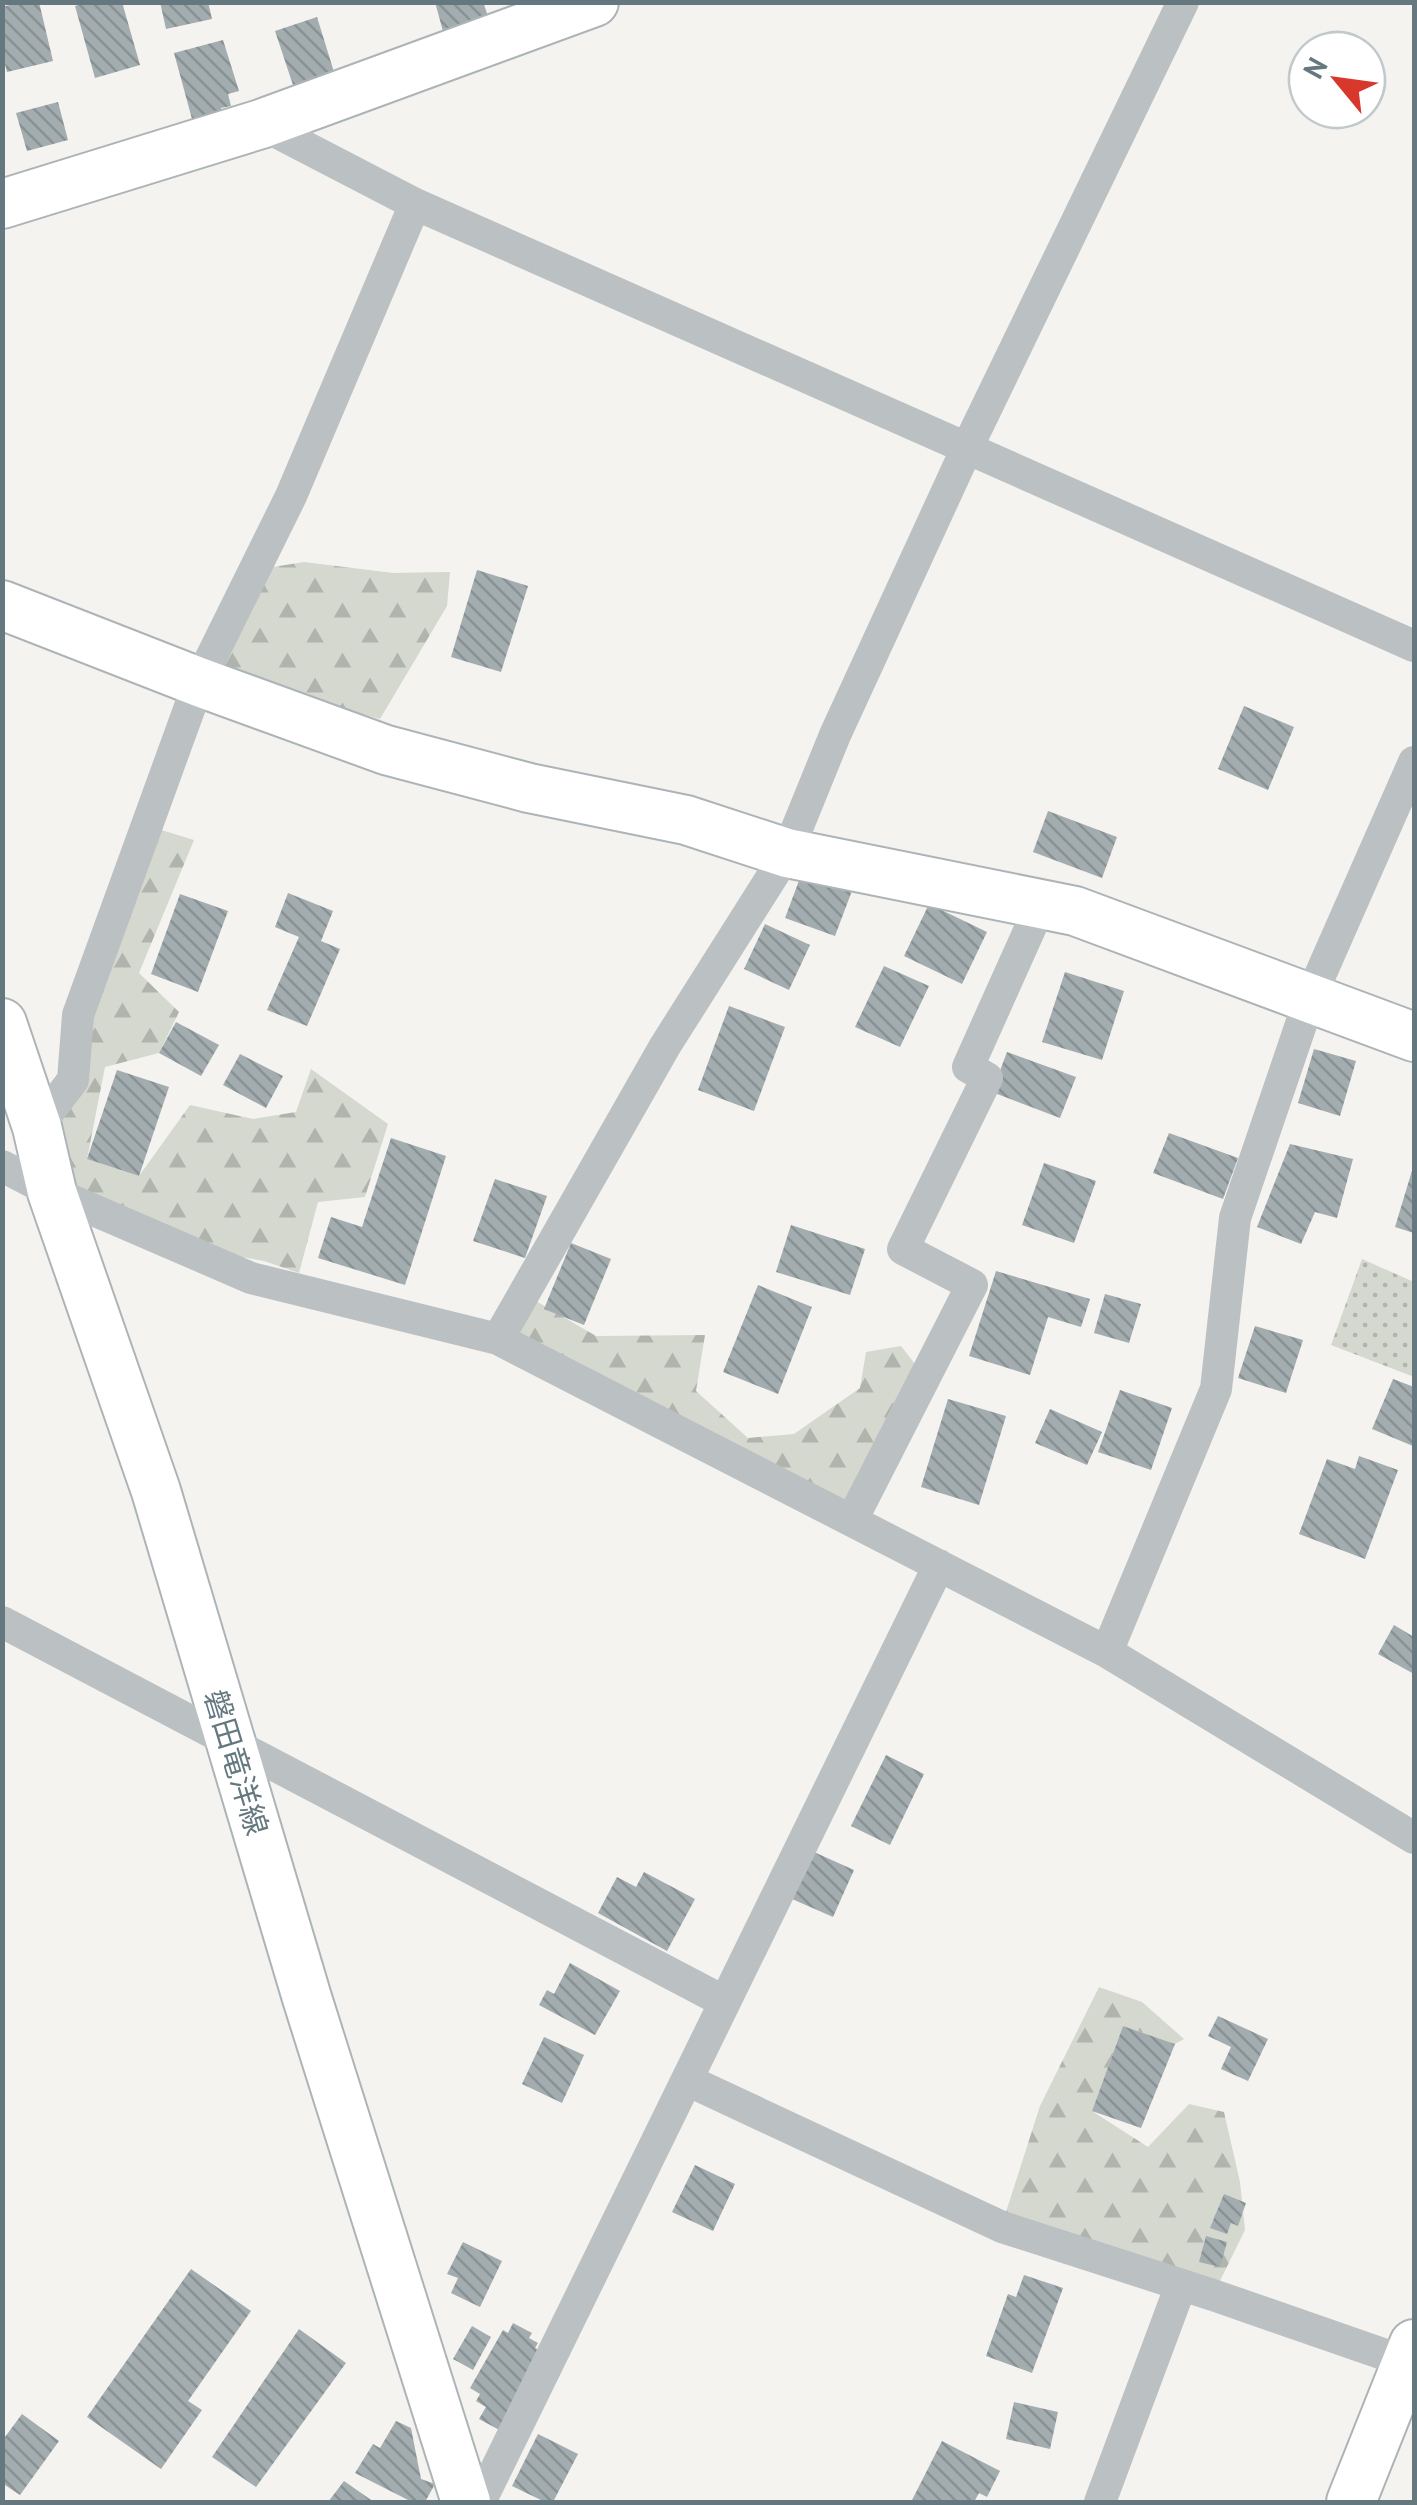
<svg xmlns="http://www.w3.org/2000/svg" width="1417" height="2505" viewBox="0 0 1417 2505" font-family="'PT Sans','Noto Sans JP',sans-serif">
	<defs>
		<pattern id="grass-dots" width="8" height="8" patternUnits="userSpaceOnUse" patternTransform="scale(2.5)"><rect width="8" height="8" fill="#d4d8cf"/><path d="M2 2h.1M6 6h.1" fill="none" stroke="#b0b4ad" stroke-width="1.8" stroke-linecap="round"/></pattern>
		<pattern id="forest-firs" width="22" height="20" patternUnits="userSpaceOnUse" patternTransform="scale(2.5)"><rect width="22" height="20" fill="#d4d8cf"/><path d="M5 1l3.5 6h-7zM16 11l3.5 6h-7z" fill="#b0b4ad"/></pattern>
		<pattern id="building-back-hatch" width="6" height="6" patternUnits="userSpaceOnUse" patternTransform="scale(2.5)"><rect width="6" height="6" fill="#a3acaf"/><path d="M-1 5l2 2M0 0l6 6M5-1l2 2" fill="none" stroke="#889194"/></pattern>
	</defs>
	<rect width="100%" height="100%" fill="#f4f3f0"/>
	<!-- grass -->
	<path fill="url(#grass-dots)" d="M1362 1259 1414 1282V1377L1331 1345Z"/>
	<!-- forest -->
	<path fill="url(#forest-firs)" d="M304 562 393 573 450 572 447 606 380 719 226 675 222 636 254 570Z
		M155 828 194 840 139 973 179 1012 159 1053 105 1067 87 1159 139 1176 190 1105 253 1119 296 1112 311 1069 388 1124 365 1197 318 1202 299 1273 264 1261 174 1245 110 1217 45 1163 37 1127 79 1090 78 1015Z
		M524 1294 596 1336 705 1335 696 1391 748 1438 794 1434 860 1388 866 1352 901 1346 925 1377 852 1520 503 1331Z
		M1099 1987 1142 2002 1184 2039 1175 2044 1123 2026 1092 2111 1148 2147 1189 2104 1224 2112 1240 2182 1245 2230 1213 2295 1006 2212 1040 2106Z"/>
	<!-- building -->
	<path fill="url(#building-back-hatch)" d="M21 2H39L53 61 7 72 2 53V7Z
		M88 2H122L140 65 95 78 75 6Z
		M160 2H208L212 19 166 29Z
		M435 2H483L489 19 444 35Z
		M317 17 334 72 293 85 275 31Z
		M223 40 239 91 228 94 231 106 221 108 222 114 192 119 174 53Z
		M58 102 68 140 27 151 16 113Z
		M477 570 528 586 501 672 451 657Z
		M1244 706 1294 727 1268 790 1218 769Z
		M1048 811 1117 837 1102 878 1033 852Z
		M803 870 853 888 835 936 785 918Z
		M288 893 333 911 321 941 340 949 307 1026 267 1010 299 937 275 927Z
		M180 894 228 911 198 992 151 974Z
		M929 904 987 932 962 984 904 956Z
		M765 924 810 945 789 990 744 969Z
		M884 966 929 986 900 1047 855 1027Z
		M1065 972 1124 991 1102 1060 1042 1042Z
		M729 1006 785 1027 754 1111 698 1090Z
		M176 1022 219 1045 201 1076 159 1053Z
		M1314 1049 1356 1061 1340 1116 1298 1103Z
		M1007 1052 1076 1077 1060 1118 992 1092Z
		M240 1054 283 1076 266 1108 223 1085Z
		M117 1070 169 1087 139 1176 87 1159Z
		M1169 1133 1238 1158 1223 1199 1153 1173Z
		M391 1138 446 1156 405 1285 318 1258 331 1217 362 1227Z
		M1290 1144 1353 1159 1337 1218 1315 1212 1301 1244 1257 1227Z
		M1044 1163 1096 1181 1074 1243 1022 1225Z
		M1414 1164V1233L1395 1227Z
		M495 1179 547 1196 525 1258 473 1241Z
		M791 1225 865 1249 850 1295 776 1272Z
		M571 1243 611 1259 584 1325 544 1309Z
		M996 1271 1090 1299 1081 1327 1048 1317 1030 1375 969 1356Z
		M758 1285 812 1307 778 1394 723 1372Z
		M1105 1294 1141 1304 1129 1343 1094 1333Z
		M1255 1326 1303 1340 1286 1393 1238 1378Z
		M1393 1379 1414 1387 1413 1446 1372 1429Z
		M1120 1390 1172 1408 1151 1470 1098 1452Z
		M948 1399 1006 1416 979 1505 921 1487Z
		M1050 1409 1102 1432 1087 1465 1035 1443Z
		M1359 1456 1398 1470 1365 1559 1299 1534 1327 1459 1355 1469Z
		M1394 1625 1414 1637V1674L1378 1654Z
		M886 1755 924 1774 890 1845 851 1826Z
		M814 1852 854 1870 833 1917 792 1899Z
		M644 1872 695 1899 667 1951 598 1913 617 1877 636 1887Z
		M570 1963 620 1991 595 2035 539 2005 547 1990 554 1994Z
		M1218 2016 1268 2039 1248 2081 1221 2069 1231 2047 1208 2036Z
		M1123 2026 1175 2044 1141 2128 1092 2111Z
		M544 2037 584 2055 562 2103 522 2084Z
		M695 2165 735 2184 713 2231 672 2212Z
		M1224 2194 1246 2203 1238 2226 1231 2223 1227 2234 1210 2228Z
		M1206 2236 1227 2242 1220 2267 1199 2262Z
		M463 2242 502 2261 480 2307 451 2293 458 2278 447 2274Z
		M191 2269 251 2311 188 2401 202 2410 161 2469 87 2417Z
		M1024 2275 1063 2288 1032 2373 986 2356 1008 2294 1016 2297Z
		M513 2323 532 2333 529 2338 538 2343 535 2348 541 2351 505 2433 479 2419 486 2407 476 2401 480 2394 470 2388 503 2330 508 2333Z
		M472 2326 491 2337 473 2370 453 2359Z
		M299 2329 346 2363 256 2487 212 2457Z
		M1014 2402 1058 2412 1050 2449 1006 2439Z
		M22 2414 59 2441 20 2495 2 2483V2441Z
		M396 2421 411 2428 421 2479 435 2484 425 2502H412L355 2473 373 2444 380 2448Z
		M538 2434 578 2454 553 2502H545L512 2486Z
		M942 2441 1000 2471 987 2497 979 2493 974 2502H911Z
		M344 2481 374 2502H328Z"/>
	<g fill="none" stroke-linecap="round" stroke-linejoin="round">
		<!-- secondary casing -->
		<g stroke="#adb4b7" stroke-width="52">
			<path id="secondary" d="M2 204 261 124 594 2
				M2 605 199 682 386 750 529 788 686 820 787 853 1075 911 1414 1037
				M2 1023 37 1127 52 1192 156 1491 307 1998 466 2502
				M1351 2502 1414 2344"/>
		</g>
		<!-- street -->
		<path stroke="#bbc0c2" stroke-width="32" d="M261 124 415 204 1414 646
			M37 1127 73 1080 78 1015 199 682 291 496 415 204
			M2 1166 52 1192 251 1278 498 1339 1107 1652 1414 1838
			M498 1339 665 1046 787 853 835 735 967 448 1183 2
			M852 1520 972 1285 903 1249 987 1078 968 1067 1042 902
			M2 1622 723 2001
			M1107 1652 1216 1389 1235 1218 1310 998 1414 762
			M689 2081 1002 2227 1213 2295 1406 2362
			M480 2502C635 2191 784 1877 939 1565
			M1100 2502 1181 2285"/>
		<!-- secondary -->
		<use href="#secondary" stroke="#fff" stroke-width="48"/>
	</g>
	<g text-anchor="middle" dominant-baseline="central" stroke-width="10" stroke-linejoin="round" paint-order="stroke">
		<!-- street labels -->
		<g font-size="30" fill="#65787f" stroke="#fff">
			<text transform="translate(237 1762) rotate(73)">磐田竜洋線</text>
		</g>
	</g>
	<!-- border -->
	<rect width="1417" height="2505" fill="none" stroke="#65787f" stroke-width="10"/>
	<!-- north arrow -->
	<g transform="translate(1337 80) rotate(299)"><circle r="48" fill="#ffffff" stroke="#c1c9cc" stroke-width="2.5"/>
	<path d="M0-8L18 38L0 25L-18 38Z" fill="#d8382c"/>
	<text y="-15" font-size="28" font-weight="bold" text-anchor="middle" fill="#65787f">N</text>
	</g>
</svg>
